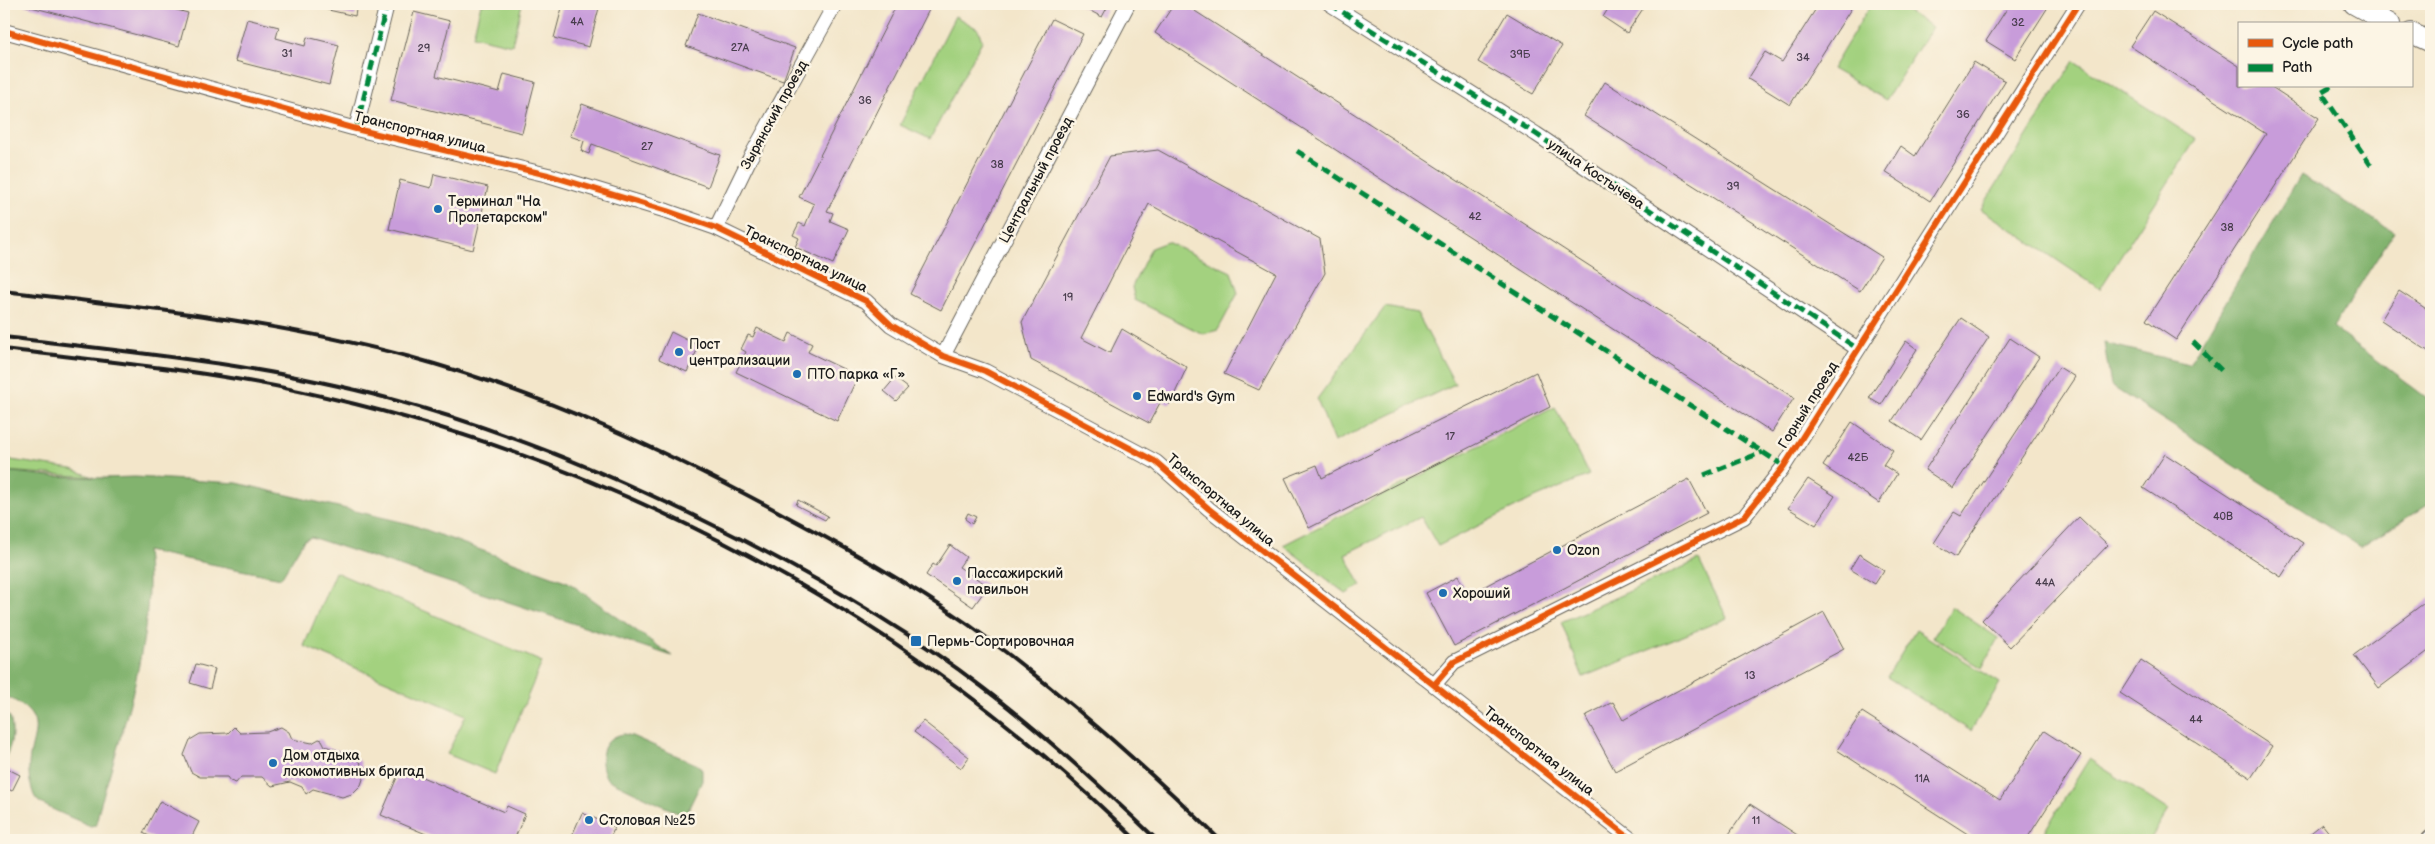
<svg xmlns="http://www.w3.org/2000/svg" width="2435" height="844" viewBox="0 0 2435 844" font-family="'Balsamiq Sans',sans-serif">
	<rect width="100%" height="100%" fill="#fcf5e5"/>
	<filter id="ink" filterUnits="userSpaceOnUse"><feTurbulence type="fractalNoise" baseFrequency=".02" numOctaves="2"/><feDisplacementMap in="SourceGraphic" scale="10" xChannelSelector="R" yChannelSelector="G"/><feConvolveMatrix kernelMatrix="1 2 1 2 8 2 1 2 1" color-interpolation-filters="sRGB"/></filter>
	<filter id="wash" filterUnits="userSpaceOnUse"><feTurbulence type="fractalNoise" baseFrequency=".0096" numOctaves="4" result="noise"/><feDisplacementMap in="SourceGraphic" scale="20" xChannelSelector="R" yChannelSelector="G"/><feGaussianBlur stdDeviation="1.12" result="paint"/><feColorMatrix in="noise" values="0 0 0 0 0 0 0 0 0 0 0 0 0 0 0 0 0 1.4 0 .05"/><feComposite in="paint" operator="in"/></filter>
	<g filter="url(#wash)">
		<rect width="100%" height="100%" fill="#f3e6ca"/>
		<!-- green -->
		<path fill="#a3d17f" stroke="#60764e" d="M481 4H522L512 45 473 36Z
			M1871 4H1896L1932 27 1886 100 1832 69Z
			M955 16 978 29 982 41 930 139 900 125Z
			M2074 61 2196 139 2100 289 1981 209Z
			M1167 242 1231 272 1238 293 1218 330 1203 334 1135 300 1132 287 1151 248Z
			M1385 307 1417 313 1455 384 1334 442 1317 399Z
			M1555 407 1589 475 1530 500 1438 546 1421 517 1345 554 1361 585 1346 594 1283 545Z
			M4 459 72 469 93 477 4 471Z
			M1699 560 1727 618 1583 677 1561 622Z
			M335 572 542 662 495 774 447 754 466 715 304 646Z
			M1952 607 1998 638 1982 668 1933 637Z
			M1916 630 2000 683 1971 731 1887 677Z
			M2089 759 2168 810 2150 840H2039Z"/>
		<!-- forest -->
		<path fill="#82b36e" stroke="#4f6845" d="M2301 175 2394 232 2333 327 2431 401V503L2361 547 2111 386 2104 343 2189 364Z
			M4 471 49 476 103 478 135 477 237 483 410 524 568 582 672 656 311 537 304 540 281 578 146 551C157 634 122 730 99 810L96 825 90 826C78 820 46 808 37 800 33 796 32 788 30 782 22 738 60 722 4 695Z
			M4 714 10 717C14 731 12 744 6 756L4 755Z
			M624 734 632 736 698 765 702 770V781L686 814H680L607 779C597 761 601 737 624 734Z"/>
		<g id="blocks">
			<!-- building -->
			<path fill="#c89cda" d="M20 4H154L188 13 179 46Z
				M325 4H357L355 16 324 9Z
				M563 4H600L589 47 554 38Z
				M897 4H932L827 211 833 213 830 221 849 229 833 264 795 247 799 238 793 235 799 223 805 226 814 204 799 197Z
				M1077 4H1109L1102 17Z
				M1174 4H1184L1794 398 1772 432 1155 33Z
				M1611 4H1646L1627 33 1603 17Z
				M1819 4H1854L1790 105 1748 79 1765 52 1782 62Z
				M2010 4H2050L2015 59 1986 41Z
				M2153 11 2239 66V86H2270L2319 118 2176 340 2146 320 2266 134 2130 46Z
				M414 12 450 21 436 76 499 92 504 74 535 82 522 133 391 100Z
				M698 13 795 48 783 81 686 46Z
				M1507 13 1562 46 1533 94 1478 62Z
				M247 19 279 27 276 38 305 46 307 37 339 45 329 85 235 61Z
				M1052 19 1083 34 941 310 910 294Z
				M1974 62 2005 81 1930 201 1885 172 1901 146 1915 156Z
				M1605 82 1882 257 1860 291 1584 116Z
				M582 104 720 155 708 187 592 144 589 154 581 151 584 141 570 136Z
				M1158 150 1320 239 1325 273 1259 390 1224 374 1276 273 1149 204 1081 338 1110 353 1122 329 1187 367 1170 404 1161 401 1149 423 1031 360 1022 322 1110 156Z
				M434 174 488 187 473 250 389 229 400 180 431 188Z
				M2399 291 2431 312V353L2381 320Z
				M1961 318 1989 337 1921 440 1892 421Z
				M757 328 786 342 790 333 812 344 808 352 858 376 837 421 736 372 746 352 741 349 748 335 753 337Z
				M671 332 699 346 687 372 659 359Z
				M2010 338 2039 357 1953 488 1925 470Z
				M1906 341 1917 349 1881 405 1869 398Z
				M2059 367 2075 377 1956 557 1934 543 1954 512 1961 516Z
				M1536 372 1550 407 1309 528 1285 478 1317 465 1322 478Z
				M895 378 908 388 896 401 884 391Z
				M1852 422 1893 450 1883 465 1897 474 1879 503 1823 466Z
				M2165 454 2303 543 2281 577 2143 488Z
				M1689 479 1707 513 1454 646 1426 593 1458 576 1468 595Z
				M1808 479 1835 496 1816 525 1788 508Z
				M798 500 828 516 825 520 796 505Z
				M968 513 976 517 972 524 965 519Z
				M2079 517 2108 545 2010 647 1982 620Z
				M950 545 966 557 959 567 988 586 973 607 926 575 933 564 936 566Z
				M1859 554 1884 570 1875 584 1850 569Z
				M2431 598V649L2379 688 2354 655Z
				M1824 612 1844 649 1615 771 1585 716 1613 702 1623 720Z
				M2141 660 2272 746 2251 778 2120 693Z
				M196 664 215 669 210 689 190 683Z
				M1862 712 2000 800 2044 731 2081 755 2026 840H1977L1837 750Z
				M923 721 969 757 961 768 914 732Z
				M234 727 240 733 267 732 281 727 289 732 292 739 312 743 319 739 322 740 325 746 352 755 360 761 364 776 361 785 352 794 342 797 313 789 306 794 302 787 290 782 272 786 262 777H241L236 783 230 781 227 777H200L191 772 184 755 190 740 200 734 228 733Z
				M4 767 20 775 12 791 4 787Z
				M401 768 504 812 507 806 525 814 514 840H440L381 815Z
				M160 801 199 822 191 838 195 840H157L143 833Z
				M1750 804 1805 840H1733L1727 837Z
				M582 813 615 827 609 840H570Z
				M2322 824 2335 840H2302Z"/>
		</g>
	</g>
	<g filter="url(#ink)">
		<use href="#blocks" fill-opacity="0" stroke="#676359" stroke-width="1"/>
		<g fill="none" stroke-linecap="round" stroke-linejoin="round">
			<!-- street casing -->
			<g stroke="#676359" stroke-width="16">
				<path id="street" d="M1330 4 1536 134 1858 349
					M4 31 356 129 548 175 667 211 716 228 866 301 891 325 943 356 985 371 1156 462 1209 509 1632 840
					M356 129 387 4
					M716 228 750 158 835 4
					M943 356 1128 4
					M1434 685 1454 662 1744 517 1784 466 2078 4
					M2428 840 2431 837"/>
			</g>
			<!-- secondary casing -->
			<g stroke="#676359" stroke-width="22">
				<path id="secondary" d="M2354 4 2390 24
					M2411 33 2431 42"/>
			</g>
			<!-- street -->
			<use href="#street" stroke="#fff" stroke-width="14"/>
			<!-- secondary -->
			<use href="#secondary" stroke="#fff" stroke-width="20"/>
			<!-- rail -->
			<path stroke="#1c1c1c" stroke-width="4" d="M4 291C139 307 278 321 410 357 542 393 667 451 788 517 856 553 925 592 987 638 1070 700 1147 768 1220 840
				M4 337C132 352 261 364 387 398 499 428 607 472 711 524 806 571 898 623 982 687 1044 734 1102 787 1157 840
				M4 349C102 361 202 370 299 391 611 458 909 615 1136 840"/>
			<!-- quiet -->
			<path stroke="#00873e" stroke-width="5" stroke-dasharray="10 5" stroke-linecap="butt" d="M1330 4 1536 134 1858 349
				M2331 86 2321 92 2372 167
				M356 129 387 4
				M1297 151 1784 466
				M2193 342 2222 371
				M1704 475 1763 452"/>
			<!-- cycleway casing -->
			<g stroke="#fcf5e5" stroke-width="9">
				<path id="cycleway" d="M4 31 356 129 548 175 667 211 716 228 866 301 891 325 943 356 985 371 1156 462 1209 509 1632 840
					M1434 685 1454 662 1744 517 1784 466 2078 4"/>
			</g>
			<!-- cycleway -->
			<use href="#cycleway" stroke="#e8590c" stroke-width="6"/>
		</g>
	</g>
	<!-- markers -->
	<g fill="#1f6fb2" stroke="#fcf5e5" stroke-width="2">
		<circle cx="438" cy="209" r="5"/>
		<circle cx="679" cy="352" r="5"/>
		<circle cx="797" cy="374" r="5"/>
		<circle cx="1137" cy="396" r="5"/>
		<circle cx="1557" cy="550" r="5"/>
		<circle cx="957" cy="581" r="5"/>
		<circle cx="1443" cy="593" r="5"/>
		<rect x="910" y="635" width="12" height="12" rx="2.5"/>
		<circle cx="273" cy="763" r="5"/>
		<circle cx="589" cy="820" r="5"/>
	</g>
	<g text-anchor="middle" dominant-baseline="central" stroke-width="5" stroke-linejoin="round" paint-order="stroke">
		<!-- number labels -->
		<g font-size="11" fill="#473c4c">
			<text x="577" y="21">4А</text>
			<text x="2018" y="22">32</text>
			<text x="740" y="47">27А</text>
			<text x="424" y="48">29</text>
			<text x="287" y="53">31</text>
			<text x="1520" y="54">39Б</text>
			<text x="1803" y="57">34</text>
			<text x="865" y="100">36</text>
			<text x="1963" y="114">36</text>
			<text x="647" y="146">27</text>
			<text x="997" y="164">38</text>
			<text x="1733" y="186">39</text>
			<text x="1475" y="216">42</text>
			<text x="2227" y="227">38</text>
			<text x="1068" y="297">19</text>
			<text x="1450" y="436">17</text>
			<text x="1858" y="457">42Б</text>
			<text x="2223" y="516">40В</text>
			<text x="2045" y="582">44А</text>
			<text x="1750" y="675">13</text>
			<text x="2196" y="719">44</text>
			<text x="1922" y="778">11А</text>
			<text x="1756" y="820">11</text>
		</g>
		<!-- street labels -->
		<g font-size="14" fill="#1c1c1c" stroke="#fcf5e5">
			<text transform="translate(774 115) rotate(-61)">Зырянский проезд</text>
			<text transform="translate(420 132) rotate(14)">Транспортная улица</text>
			<text transform="translate(1596 174) rotate(34)">улица Костычева</text>
			<text transform="translate(1036 180) rotate(-62)">Центральный проезд</text>
			<text transform="translate(806 259) rotate(26)">Транспортная улица</text>
			<text transform="translate(1808 405) rotate(-58)">Горный проезд</text>
			<text transform="translate(1221 500) rotate(40)">Транспортная улица</text>
			<text transform="translate(1539 751) rotate(38)">Транспортная улица</text>
		</g>
		<!-- poi labels -->
		<g font-size="14" fill="#1c1c1c" stroke="#fcf5e5" text-anchor="start">
			<text x="448" y="201">Терминал "На<tspan x="448" dy="16">Пролетарском"</tspan></text>
			<text x="689" y="344">Пост<tspan x="689" dy="16">централизации</tspan></text>
			<text x="807" y="374">ПТО парка «Г»</text>
			<text x="1147" y="396">Edward's Gym</text>
			<text x="1567" y="550">Ozon</text>
			<text x="967" y="573">Пассажирский<tspan x="967" dy="16">павильон</tspan></text>
			<text x="1453" y="593">Хороший</text>
			<text x="927" y="641">Пермь-Сортировочная</text>
			<text x="283" y="755">Дом отдыха<tspan x="283" dy="16">локомотивных бригад</tspan></text>
			<text x="599" y="820">Столовая №25</text>
		</g>
	</g>
	<!-- margin -->
	<rect width="2435" height="844" fill="none" stroke="#fcf5e5" stroke-width="20"/>
	<!-- legend -->
	<rect x="2238" y="22" width="175" height="65" fill="#fcf5e5" stroke="#a29e95"/>
	<rect x="2248" y="39" width="25" height="8" fill="#e8590c" stroke="#a29e95"/>
	<text x="2282" y="48" font-size="15" fill="#1c1c1c">Cycle path</text>
	<rect x="2248" y="64" width="25" height="8" fill="#00873e" stroke="#a29e95"/>
	<text x="2282" y="72" font-size="15" fill="#1c1c1c">Path</text>
</svg>
